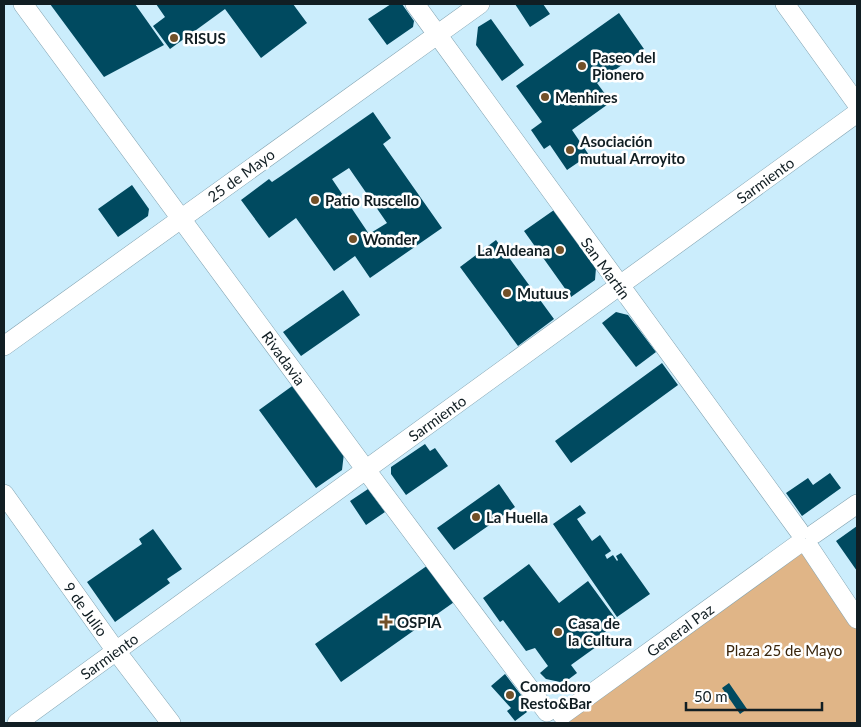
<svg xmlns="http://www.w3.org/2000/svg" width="861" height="727" viewBox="0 0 861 727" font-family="Lato,sans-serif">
	<rect width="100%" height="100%" fill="#cbedfc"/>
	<!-- green -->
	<path fill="#e0b587" d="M797 550 806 553 857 626V723H567V717Z"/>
	<!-- building -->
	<path fill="#004a60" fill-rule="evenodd" d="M50 4H135L164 45 104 77Z
		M156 4H293L307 23 261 58 225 9 170 49 153 26 165 17Z
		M391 4H402L414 21 413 27 387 45 368 19Z
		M515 4H543L550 14 530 27Z
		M619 13 644 49 597 83 611 102 572 130 589 155 567 170 550 145 544 149 531 130 542 122 516 86Z
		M491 19 524 65 502 81 476 45 478 27Z
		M373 112 391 138 383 144 442 228 370 278 355 256 334 271 296 218 269 238 241 200 269 179 272 182 281 176ZM349 168 387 223 369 234 332 179Z
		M132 185 149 209 148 216 118 237 98 209Z
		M554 210 596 268 595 280 571 297 524 231Z
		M496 240 554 319 518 346 460 267Z
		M343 290 360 315 301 356 283 332Z
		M616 312 628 315 656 352 636 367 602 323Z
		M662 363 678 385 571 463 555 441Z
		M295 384 344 453 342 470 316 488 259 410Z
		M425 444 430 451 435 448 448 466 406 495 391 474V467Z
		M830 473 841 488 802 516 786 493 808 478 813 485Z
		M499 484 515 507 454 550 437 528Z
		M368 489 385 512 366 525 350 501Z
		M580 505 586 513 577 519 592 541 600 535 611 551 605 555 607 559 613 555 617 561 618 560 616 556 621 553 650 594 617 617 553 524Z
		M857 526V571L836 541Z
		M153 529 182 569 167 579 170 583 115 622 87 582 142 544 139 539Z
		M431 563 457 600 341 682 315 644Z
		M529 564 559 603 588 581 618 622 592 642 596 647 571 665 577 673 569 679 560 682 546 679 540 673 548 666 535 648 526 651 503 620 500 622 483 598Z
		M505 674 528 704 527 712 515 721 507 711 511 708 491 686Z
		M729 683 747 709 740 714 722 688Z"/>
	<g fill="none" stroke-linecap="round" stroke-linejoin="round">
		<!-- minor casing -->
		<g stroke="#81a2b0" stroke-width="20">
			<path id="minor" d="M23 4 366 470 547 712
				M415 4 799 531
				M785 4 857 104
				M4 346 480 4
				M4 494 116 651 171 723
				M814 534 857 504
				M809 547 857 619
				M562 715 797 545
				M17 723 857 113"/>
		</g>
		<!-- minor -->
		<use href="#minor" stroke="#fff" stroke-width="19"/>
	</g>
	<!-- markers -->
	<g fill="#725028" stroke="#fff" stroke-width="2">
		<circle cx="174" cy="38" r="5"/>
		<circle cx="582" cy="66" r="5"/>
		<circle cx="545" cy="97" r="5"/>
		<circle cx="570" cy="150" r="5"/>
		<circle cx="315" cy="200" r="5"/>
		<circle cx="353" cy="239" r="5"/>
		<circle cx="560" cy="250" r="5"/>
		<circle cx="507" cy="293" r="5"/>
		<circle cx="476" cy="517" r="5"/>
		<path d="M383.5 614.5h5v5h5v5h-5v5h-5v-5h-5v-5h5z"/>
		<circle cx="558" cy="632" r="5"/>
		<circle cx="510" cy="695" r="5"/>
	</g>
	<g text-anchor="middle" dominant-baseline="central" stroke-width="5" stroke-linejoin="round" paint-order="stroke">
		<!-- poi labels -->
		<g font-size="15" font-weight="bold" fill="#111e23" stroke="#fff" text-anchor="start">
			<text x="184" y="38">RISUS</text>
			<text x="592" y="57">Paseo del<tspan x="592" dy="17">Pionero</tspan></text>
			<text x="555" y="97">Menhires</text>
			<text x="580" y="141">Asociación<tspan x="580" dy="17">mutual Arroyito</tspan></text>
			<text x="325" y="200">Patio Ruscello</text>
			<text x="363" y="239">Wonder</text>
			<text x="550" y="250" text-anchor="end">La Aldeana</text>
			<text x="517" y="293">Mutuus</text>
			<text x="486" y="517">La Huella</text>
			<text x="397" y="622">OSPIA</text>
			<text x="568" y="623">Casa de<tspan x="568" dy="17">la Cultura</tspan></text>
			<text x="520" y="686">Comodoro<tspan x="520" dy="17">Resto&amp;Bar</tspan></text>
		</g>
		<!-- street labels -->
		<g font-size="15" fill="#111e23" stroke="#fff">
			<text transform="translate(241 175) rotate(-36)">25 de Mayo</text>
			<text transform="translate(765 180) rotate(-36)">Sarmiento</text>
			<text transform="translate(606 268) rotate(54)">San Martín</text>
			<text transform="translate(284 358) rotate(54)">Rivadavia</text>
			<text transform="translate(437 418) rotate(-36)">Sarmiento</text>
			<text transform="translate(86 609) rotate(54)">9 de Julio</text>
			<text transform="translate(680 630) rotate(-36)">General Paz</text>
			<text transform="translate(109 656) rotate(-36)">Sarmiento</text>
		</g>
		<!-- park labels -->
		<g font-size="15" fill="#39250c" stroke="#fff">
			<text x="784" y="650">Plaza 25 de Mayo</text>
		</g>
	</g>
	<!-- border -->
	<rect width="861" height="727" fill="none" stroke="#111e23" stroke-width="10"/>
	<!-- scale -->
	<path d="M686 702v8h136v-8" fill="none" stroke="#111e23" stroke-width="2.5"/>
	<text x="694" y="702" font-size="15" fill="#111e23" stroke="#ffffff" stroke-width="4" paint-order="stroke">50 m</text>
</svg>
